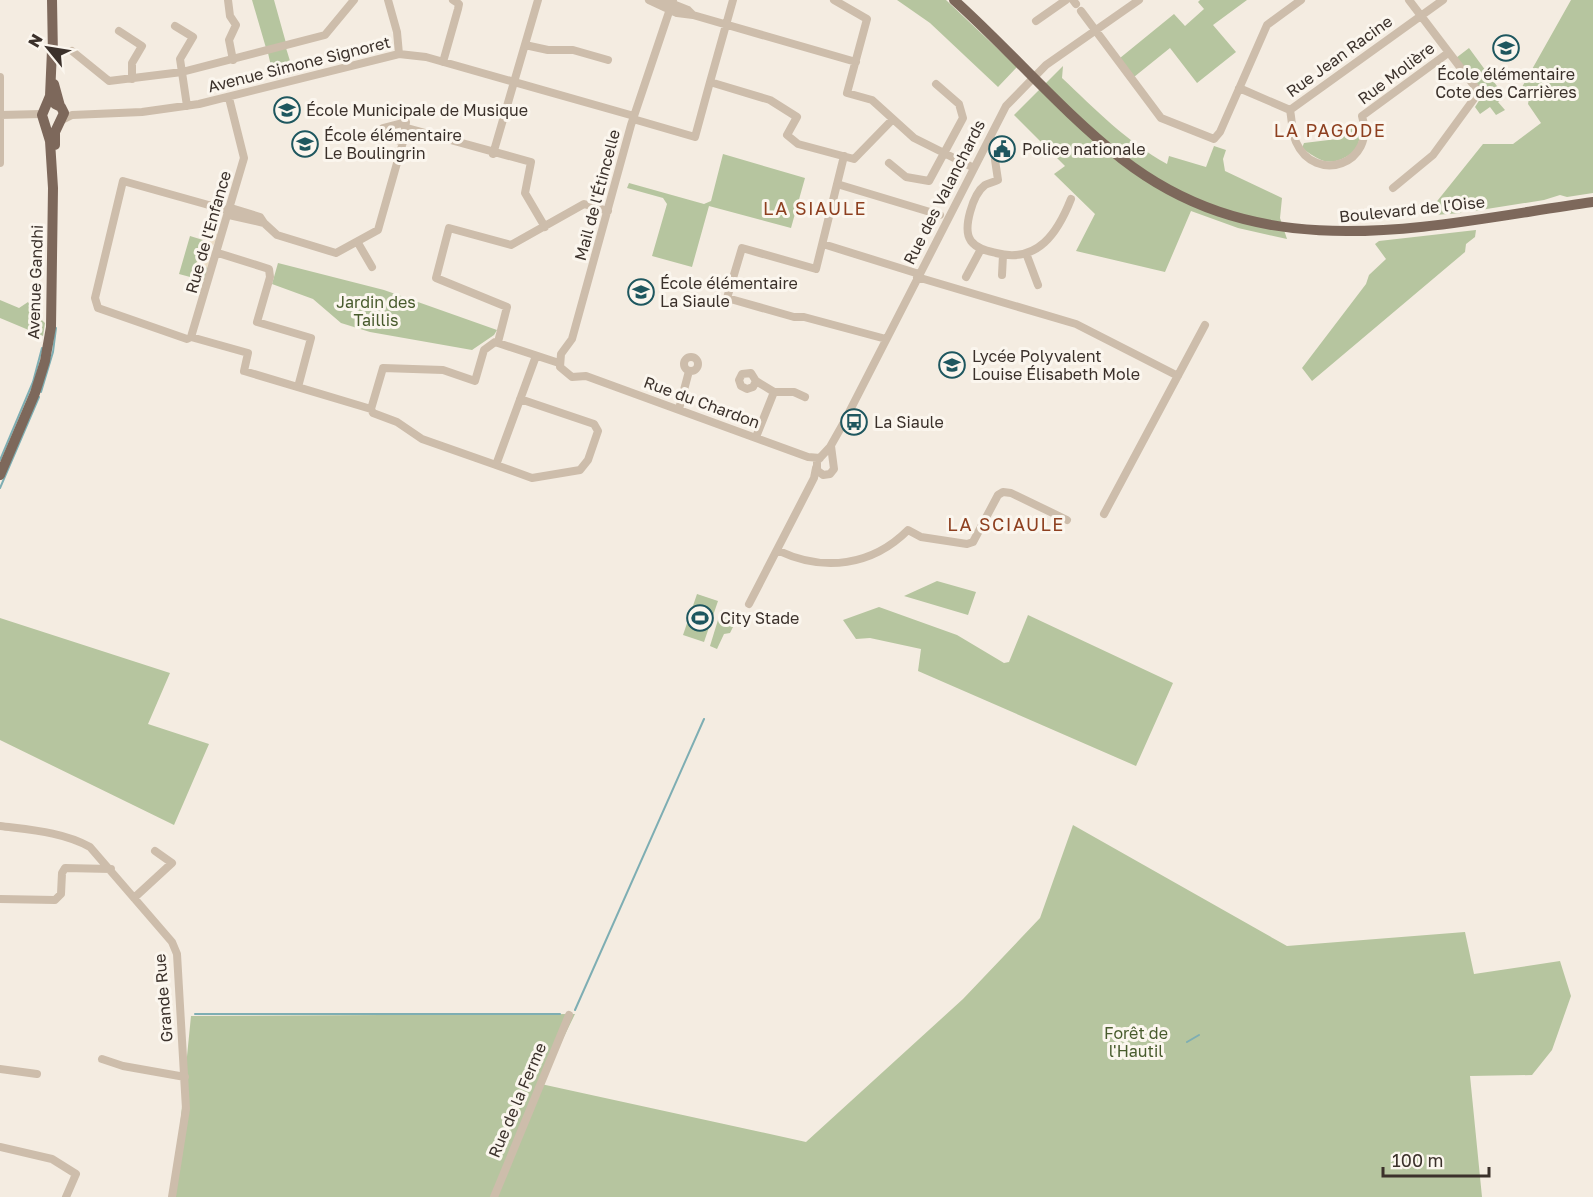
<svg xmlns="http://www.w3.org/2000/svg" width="1593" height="1197" viewBox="0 0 1593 1197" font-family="'Golos Text',sans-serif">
	<rect width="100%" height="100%" fill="#f4ece1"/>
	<!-- green -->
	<path fill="#b6c59f" d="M252 0H274L286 43 266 48Z
		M897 0H946L1017 67 998 87 930 23Z
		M1200 0H1247L1213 25 1236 52 1197 83 1170 48 1134 77 1120 58 1174 14 1185 26 1204 9 1198 2Z
		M1571 0H1593V193L1567 197 1560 195 1544 200 1474 211 1471 205 1463 206 1461 213 1435 215 1434 205 1483 144H1513L1541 123 1528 104 1530 93 1522 87Z
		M286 48 294 74 274 79 268 53Z
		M1469 48 1505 97 1498 102 1505 110 1496 115 1490 107 1480 114 1475 107 1482 96 1456 58Z
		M1063 66 1062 78C1095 109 1127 142 1167 164L1169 156 1206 167 1214 146 1226 150 1223 159 1225 171 1282 198 1280 218 1287 239 1238 228 1191 211 1165 272 1076 251 1095 214 1054 174 1065 166 1014 115Z
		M1362 126 1357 150C1332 167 1325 165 1302 148L1304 143 1337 139 1342 129Z
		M723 154 805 178 791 228 709 206 692 267 652 256 667 204 663 198 627 188 629 183 704 204 711 201Z
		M1476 230 1475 237 1466 244 1465 252 1312 381 1302 368 1366 284 1369 275 1386 259 1375 244 1379 241Z
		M190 236 203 240 197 264 209 268 205 281 179 274Z
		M278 263 384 290 497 330 494 335 472 350 370 332 341 323 313 299 272 284Z
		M0 300 19 308 28 302 33 312 45 323 43 336 0 318Z
		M937 581 976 592 968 615 904 596Z
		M697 594 718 601 704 642 683 635Z
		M879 607 957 635 1004 663 1009 662 1028 615 1173 683 1136 766 918 671 921 649 870 638 856 639 843 620Z
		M721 610 734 615 736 621 730 633 724 634 717 649 710 646Z
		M0 618 170 673 148 724 209 744 174 825 0 740Z
		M1073 825 1287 946 1465 932 1474 974 1560 961 1571 996 1552 1050 1532 1075 1470 1076 1482 1197H173L191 1016 575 1014 541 1084 806 1142 963 999 1040 918Z"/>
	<!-- plaza -->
	<path fill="#eddec7" d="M206 232 219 235 209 253 211 260 209 268 196 264Z"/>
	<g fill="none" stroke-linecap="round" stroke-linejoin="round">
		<!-- stream -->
		<path stroke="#7eaeb3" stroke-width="2" d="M41 392 53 352 56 328
			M0 460 33 382 42 348
			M0 488 39 397
			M575 1010 704 719
			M195 1014H560
			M1187 1042 1199 1035"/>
		<!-- minor -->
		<path stroke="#cdbdab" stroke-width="8" d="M228 0 230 16 236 25 229 40 233 60
			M388 0 397 32 399 54
			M649 0 677 13 693 15 688 10 663 0
			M673 0 631 125 572 339 561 354 560 367 572 377 586 376 808 457 820 458
			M834 0 867 19 847 93 872 100 914 138 974 168
			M1073 0 1076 4
			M1081 11 1161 118 1214 139 1220 132 1267 25 1301 0
			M693 15 856 62
			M1036 21 1066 0
			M175 26 193 37 180 59 187 106
			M119 31 142 46 132 63V79
			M525 45 548 50H573L608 60
			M72 51 109 81 182 72 325 35 354 0
			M443 62 458 9 459 4 453 0
			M0 77V163
			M710 82 733 0
			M1239 88 1290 110 1443 0
			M1290 110C1292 120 1292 133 1296 142 1315 185 1377 164 1362 116L1448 53
			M0 115 42 114
			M633 119 695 137 710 82 770 100 797 117 787 135 798 144 854 159 893 119
			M62 120 72 115 142 112 199 104 399 54 426 57 634 116
			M407 128 531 162 525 193 545 227
			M493 154 538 0
			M844 156 816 269 742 248 727 298 794 317H804L886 339
			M995 160 998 180C994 182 989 183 985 185 973 194 962 229 971 241 977 249 988 251 996 253 1038 264 1058 232 1071 199
			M889 163 906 177 929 181 963 118 959 104 936 84
			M837 184 940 215
			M1393 188 1433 155 1479 92 1409 0
			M230 211 123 181 95 298 98 308 187 339 191 337 248 353 244 371 371 409 373 413 397 422 422 439 496 465 536 356
			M229 215 264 223 260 217 231 208
			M264 223 277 235 336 253 378 230 403 142 383 136 378 132 383 128 406 122 403 142
			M358 243 372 267
			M823 244 919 274
			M218 253 269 269 270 277 257 322 311 338 298 387
			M1026 253 1038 285
			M1002 275 1003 255
			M917 277 1076 324 1178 376
			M966 277 981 249
			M191 337 244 158 229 98
			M498 342 507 307 436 278 449 228 511 245 584 204 608 211
			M684 364a7 7 0 1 1 14 0a7 7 0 1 1-14 0Z
			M756 381 753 387 747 389 741 386 739 380 742 374 751 373 756 381 774 392
			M371 409 383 368 443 370 475 381 484 350 495 342 559 363
			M679 409 689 371
			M756 437 774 392H794L805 397
			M831 446 834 469 830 474 823 475 817 470V461L830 447 843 424 1006 106 1046 65 1139 0
			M496 465 532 478 580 470 588 460 598 431 594 424 520 399
			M1104 514 1205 325
			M779 551C824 572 872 566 908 530L921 537 967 544 973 542 998 495 1003 492 1011 493 1067 520
			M749 604 814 478 816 468
			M0 826C31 830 63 832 90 847L172 942 177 954 186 1109 172 1197
			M134 898 172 863 155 851
			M0 899 55 900 61 894 62 873 65 868 111 869
			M102 1059 123 1066 185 1077
			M0 1069 37 1074
			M0 1147 52 1159 76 1174 66 1197
			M494 1197 569 1015"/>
		<!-- major -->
		<path stroke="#7d685b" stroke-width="10" d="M52 0 53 56
			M954 0C1011 51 1061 111 1122 159 1266 271 1429 225 1593 202
			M54 84 60 106
			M55 104 61 107 64 113 55 132V145
			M0 475 35 393 45 361 51 327 53 188 50 141 42 115 50 96 52 50"/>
	</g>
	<!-- icons -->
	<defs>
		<g id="school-ring" transform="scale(1.35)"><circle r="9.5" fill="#fbf6ee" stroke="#1e575f" stroke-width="1.5"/><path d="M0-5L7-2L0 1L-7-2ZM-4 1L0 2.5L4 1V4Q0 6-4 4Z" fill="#1e575f"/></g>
		<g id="civic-ring" transform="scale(1.35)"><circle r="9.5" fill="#fbf6ee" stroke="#1e575f" stroke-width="1.5"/><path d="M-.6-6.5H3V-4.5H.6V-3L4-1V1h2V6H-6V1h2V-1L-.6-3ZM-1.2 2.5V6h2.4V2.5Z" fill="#1e575f"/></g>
		<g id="bus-ring" transform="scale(1.35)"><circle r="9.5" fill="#fbf6ee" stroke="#1e575f" stroke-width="1.5"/><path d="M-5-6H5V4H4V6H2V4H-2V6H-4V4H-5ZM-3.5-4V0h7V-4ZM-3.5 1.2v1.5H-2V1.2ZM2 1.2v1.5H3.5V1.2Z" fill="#1e575f"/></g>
		<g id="stadium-ring" transform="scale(1.35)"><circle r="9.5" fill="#fbf6ee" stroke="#1e575f" stroke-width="1.5"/><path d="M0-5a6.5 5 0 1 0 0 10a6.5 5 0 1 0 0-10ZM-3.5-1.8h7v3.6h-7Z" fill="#1e575f"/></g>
	</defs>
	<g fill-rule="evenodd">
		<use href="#school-ring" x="1506" y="48"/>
		<use href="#school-ring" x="287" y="110"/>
		<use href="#school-ring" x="305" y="144"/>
		<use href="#civic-ring" x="1002" y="149"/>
		<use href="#school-ring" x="641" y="292"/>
		<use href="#school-ring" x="952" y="365"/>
		<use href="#bus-ring" x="854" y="422"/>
		<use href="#stadium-ring" x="700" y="618"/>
	</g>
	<g text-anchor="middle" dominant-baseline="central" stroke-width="6" stroke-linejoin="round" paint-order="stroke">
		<!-- street labels -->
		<g font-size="16" fill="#3b312b" stroke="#fbf6ee">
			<text transform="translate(1339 56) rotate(-36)">Rue Jean Racine</text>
			<text transform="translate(299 64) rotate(-14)">Avenue Simone Signoret</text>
			<text transform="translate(1396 73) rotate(-37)">Rue Molière</text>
			<text transform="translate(944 192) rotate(-63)">Rue des Valanchards</text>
			<text transform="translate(597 195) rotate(-75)">Mail de l'Étincelle</text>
			<text transform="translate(1412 209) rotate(-6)">Boulevard de l'Oise</text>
			<text transform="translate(208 232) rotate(-74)">Rue de l'Enfance</text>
			<text transform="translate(35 282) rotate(-88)">Avenue Gandhi</text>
			<text transform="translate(702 402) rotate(20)">Rue du Chardon</text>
			<text transform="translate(163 998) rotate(-95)">Grande Rue</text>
			<text transform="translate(517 1100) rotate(-67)">Rue de la Ferme</text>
		</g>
		<!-- poi labels -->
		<g font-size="16" fill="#3b312b" stroke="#fbf6ee" text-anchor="start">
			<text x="1506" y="74" text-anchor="middle">École élémentaire<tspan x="1506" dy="18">Cote des Carrières</tspan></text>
			<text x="306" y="110">École Municipale de Musique</text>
			<text x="324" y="135">École élémentaire<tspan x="324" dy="18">Le Boulingrin</tspan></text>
			<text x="1022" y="149">Police nationale</text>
			<text x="660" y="283">École élémentaire<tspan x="660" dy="18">La Siaule</tspan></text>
			<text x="972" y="356">Lycée Polyvalent<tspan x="972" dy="18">Louise Élisabeth Mole</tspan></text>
			<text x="874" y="422">La Siaule</text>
			<text x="720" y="618">City Stade</text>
		</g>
		<!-- park labels -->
		<g font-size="16" fill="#485b2d" stroke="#fbf6ee">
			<text x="376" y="302">Jardin des<tspan x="376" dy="18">Taillis</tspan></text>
			<text x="1136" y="1033">Forêt de<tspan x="1136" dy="18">l'Hautil</tspan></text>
		</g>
		<!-- neighbourhood labels -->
		<g font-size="18" letter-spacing="1.5" fill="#8e4020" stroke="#fbf6ee">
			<text x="1330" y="130">LA PAGODE</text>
			<text x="815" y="208">LA SIAULE</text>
			<text x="1006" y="524">LA SCIAULE</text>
		</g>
	</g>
	<!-- north arrow -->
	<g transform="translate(48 48) rotate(300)" stroke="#fbf6ee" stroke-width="4.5" paint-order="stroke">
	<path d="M0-4.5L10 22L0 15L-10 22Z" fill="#3b312b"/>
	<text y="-9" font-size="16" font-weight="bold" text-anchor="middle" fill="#3b312b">N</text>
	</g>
	<!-- scale -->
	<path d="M1383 1167v9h106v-9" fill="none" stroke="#3b312b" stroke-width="3"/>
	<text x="1392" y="1167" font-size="18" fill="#3b312b" stroke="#fbf6ee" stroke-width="4.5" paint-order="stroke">100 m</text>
</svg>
